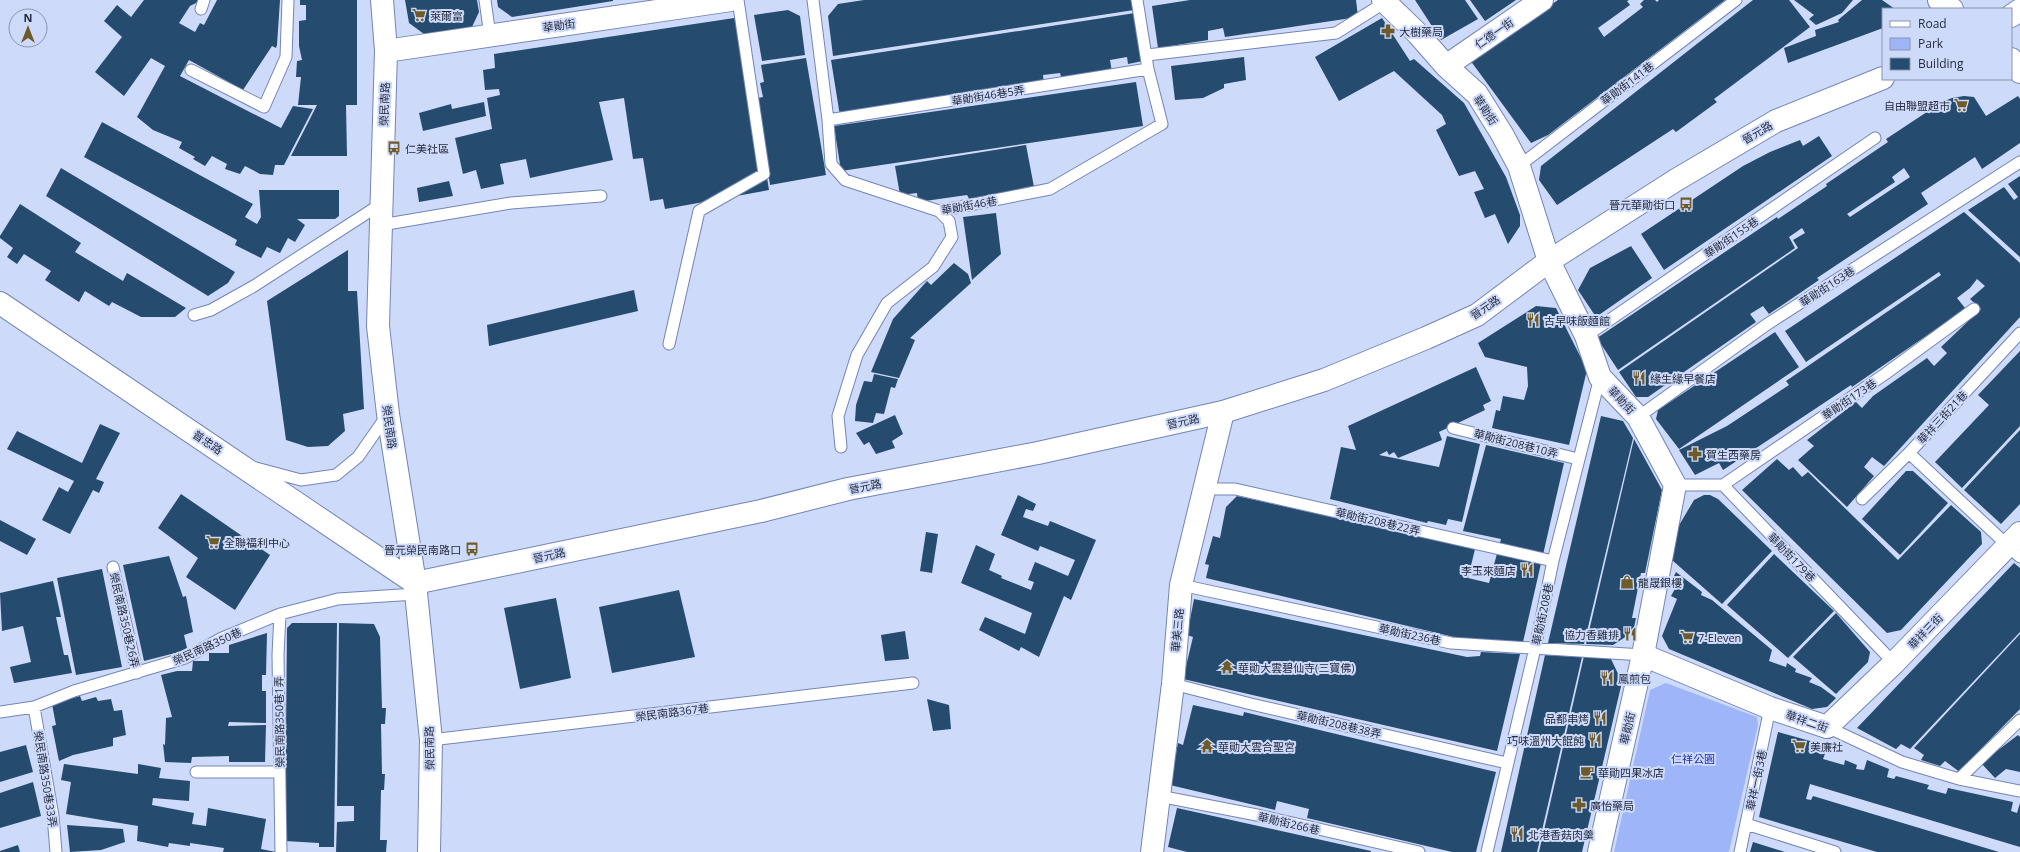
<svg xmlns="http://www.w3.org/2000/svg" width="2020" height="852" viewBox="0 0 2020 852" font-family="'Open Sans','Noto Sans TC',sans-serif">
	<rect width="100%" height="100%" fill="#cedaf9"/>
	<!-- green -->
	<path fill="#9eb6f8" d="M1666 683 1757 717 1758 725 1729 852H1614L1650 690Z"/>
	<!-- building -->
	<path fill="#254b6f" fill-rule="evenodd" d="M144 0H202L190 6 179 23 195 32 200 23 204 25 217 0H280L277 45 276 48 272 46 243 90 189 60 180 76 281 128 293 106 313 109 284 165H275L273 175 260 174 245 166 240 174 225 169 227 164 212 156 205 166 193 159 195 157 179 148 182 142 153 130 137 117 165 66 151 58 124 96 95 72 122 37 104 21 117 5 131 17Z
		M300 0H357V105H346L347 156H291L317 105H298L301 77H296L297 61 302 60 299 46V21L306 20V5H300Z
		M405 0H477L479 12 472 27 424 34 409 23Z
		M497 0H613V1L512 17 498 7Z
		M864 0H1133L1134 10 833 56 828 16 838 4Z
		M1190 0H1356L1358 17 1225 37 1223 28 1208 31V40L1158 48 1152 6Z
		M1415 0H1465L1478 19 1441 40Z
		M1470 0H1516L1485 21Z
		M1558 0H1629L1627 1 1630 5 1598 28 1604 37 1643 7 1640 4 1644 0H1655L1657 2 1659 0H1725L1548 135 1531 143 1470 60Z
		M1753 0H1789L1810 27 1714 99 1717 102 1676 132 1673 129 1557 205 1539 180 1541 166Z
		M1794 0H1853L1842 13 1816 25 1809 19 1814 15Z
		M1862 0H1882L1895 9H1883V28L1788 63 1784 48 1816 36 1815 30 1839 22 1838 20Z
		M788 10 800 16 805 55 762 61 754 15Z
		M1135 13 1143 61 1128 64 1127 57 1110 60 1112 72 1062 80 1060 73 1043 75 1044 84 840 116 831 60Z
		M741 17 769 190 665 209 663 199 650 201 643 158 633 159 624 98 599 102 613 160 530 178 526 159 500 164 504 184 481 189 476 170 463 174 455 138 492 129 487 98 500 95 499 89 485 90 483 70 495 68 494 54Z
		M1382 18 1410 61 1414 59 1464 103 1506 177 1520 215V226L1508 244 1495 214 1485 218 1474 192 1484 189 1475 171 1459 176 1436 130 1446 124 1442 115 1394 71 1339 101 1315 57Z
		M1244 57 1246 80 1224 84V88L1203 98 1175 100 1171 66Z
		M806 58 826 175 770 185 758 98 763 97 760 83 764 82 761 65Z
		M1136 82 1143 126 841 171 834 126Z
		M1964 96 1974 97 1986 116 2018 96 2020 99V143L1982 169 1975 157 1921 193 1928 204 1817 278 1819 280 1769 314 1763 306 1750 314 1756 322 1648 397H1636L1619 372 1798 248 1793 240 1805 233 1802 228 1789 237 1795 248 1618 370 1597 338 1777 217 1778 219 1827 186 1826 184 1888 142 1886 139 1942 102 1952 98ZM1904 168 1910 177 1850 217 1847 214 1895 182 1892 177Z
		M484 102 486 116 423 131 419 113 451 104 452 109Z
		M102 122 253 204 245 217 257 224 261 217 259 190H339V216L335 219H297L305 225 295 242 288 238 280 253 267 247 261 258 235 245 237 240 84 157Z
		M1819 136 1832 156 1664 270 1641 234 1743 166 1770 152 1800 140 1803 146Z
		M1026 145 1034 187 971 202 967 195 918 202 917 193 900 195 895 166Z
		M61 168 235 272 228 283 208 296 46 196Z
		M2020 176V257L1968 210 2004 187 2014 200 2018 197 2008 184Z
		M449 181 453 196 419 202 417 188Z
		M20 204 81 243 75 252 123 281 127 273 186 308 175 317H141L112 302 109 306 85 291 79 302 45 280 51 271 24 254 17 264 7 257 13 248 0 238V236Z
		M1964 212 2020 263V317L1884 466 1872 457 1864 467 1874 476 1847 507 1798 460 1814 446 1807 440 1856 402 1862 408 1873 396 1927 358 1934 366 1947 353 1941 347 1981 309 1970 299 1985 286 1977 279 1970 288 1957 298 1965 308 1955 316 1852 387 1851 385 1723 470 1719 463 1695 475 1679 450 1727 426 1789 385 1786 381 1941 275 1939 272 1806 362 1785 331Z
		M996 213 1001 254 972 280 963 217Z
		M1631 246 1652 278 1596 317 1578 290 1590 268Z
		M348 250V291H357L364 409 343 414 345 431 328 446 308 447 286 440 267 301Z
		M954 263 968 274 971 283 910 338 915 340 899 378 871 372 893 319 927 281 931 285Z
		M634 290 638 311 489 346 487 325Z
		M1536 306 1556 308 1587 370 1569 445 1492 428 1496 410 1500 411 1503 396 1524 400 1528 386 1527 367 1485 357 1478 343Z
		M1775 332 1799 367 1679 449 1656 419 1658 410Z
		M2020 351V426L1962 488 1935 462 1989 405 1978 395Z
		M1476 367 1491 401 1483 405 1485 410 1439 432 1442 440 1398 458 1394 452 1389 455 1387 451 1379 455 1439 467 1447 436 1480 444 1462 522 1448 519 1446 525 1428 521 1427 523 1330 499 1341 447 1356 450 1348 426Z
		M874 374 898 379 895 388 891 387 884 414 876 413 873 423 855 421 856 405 864 381 872 382Z
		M895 415 903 434 892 441 895 448 876 454 869 442 864 445 856 433Z
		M1601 416 1623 421 1633 438 1584 644 1548 643Z
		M100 424 120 433 96 479 104 482 99 493 93 490 70 534 42 520 59 487 68 492 74 481 7 449 17 431 82 463Z
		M2020 430V504L2001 524 1964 490Z
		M1634 439 1662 490 1645 573H1641L1632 618H1636L1633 632 1613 645 1586 644Z
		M1486 445 1564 463 1523 642 1475 640 1454 637 1206 578 1209 565 1205 564 1213 536 1220 538 1226 507 1237 496 1475 549 1468 578 1489 583 1501 539 1463 531Z
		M1777 459 1789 470 1793 467 1802 477 1808 472 1898 560 1951 505 1981 532 1982 544 1901 630 1887 633 1742 490Z
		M1906 471H1913L1948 503 1900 555 1862 519Z
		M181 494 270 555 235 610 186 577 198 558 158 528Z
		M1018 495 1036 504 1033 511 1026 509 1023 517 1048 526 1050 521 1096 540 1071 600 1064 596 1039 657 1021 647 1019 651 979 630 985 617 1025 634 1032 613 961 583 976 545 995 554 989 570 1002 576 1001 578 1031 590 1034 582 1028 580 1035 562 1068 576 1075 560 1040 546 1038 551 1001 535Z
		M1704 495H1710L1718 499 1772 551 1722 604 1672 560 1678 527 1694 500Z
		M0 520 36 539 27 555 0 541Z
		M926 532 938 534 932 573 920 571Z
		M1774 554 1834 611 1788 658 1727 605Z
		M169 556 183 597 186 596 193 632 184 635 187 648 179 652 144 661 123 565Z
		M2014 563 2020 568V632L1910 749 1901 744 1896 749 1857 728Z
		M102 569 122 667 76 675 57 578Z
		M1676 572 1702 592 1701 595 1712 600 1772 650 1769 661 1786 667 1787 663 1796 669 1795 672 1812 678 1809 682 1821 687 1836 698 1827 707 1812 709 1669 649 1662 636 1677 599 1671 596 1676 587 1670 584Z
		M53 581 61 617H56L64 655H68L72 673 14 683 10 667 31 662 23 626 2 631 0 593Z
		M679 590 695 657 612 673 599 607Z
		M556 598 571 678 520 689 504 608Z
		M1194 599 1467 657 1480 656 1481 652 1520 654 1497 751 1183 679 1193 637 1187 635Z
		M1836 613 1870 652 1868 662 1836 694 1793 657Z
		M292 623H337L334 847H319V843L285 841 287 628Z
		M339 623 374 624 380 637 382 708H386L385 724H381L382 774H385L384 790H381L380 840H387L386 852H336L337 822 354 821V806H337Z
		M905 631 909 659 885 661 881 635Z
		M267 633 266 675H262V691H266V723L229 722 228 726 266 725 265 762H229V756L192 757 191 763 165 762 163 744 165 745 166 718 172 717 161 675 177 671H192L193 661H209V653H229V645Z
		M2020 634V709L1972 758 1961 773 1945 761 1940 766 1921 760 1924 755 1914 748Z
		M1545 655 1582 657 1537 852H1501Z
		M1584 656 1611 659 1622 682 1582 852H1539Z
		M80 696 82 701 96 697 98 701 111 699 114 711 122 710 126 735 113 738V746L73 755 59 761 52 726 56 725 52 704Z
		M927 699 949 705 951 729 933 731Z
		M1193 705 1243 716 1244 712 1496 772 1476 852H1452L1307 818 1309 809 1277 801 1275 810 1170 785 1178 743 1183 745Z
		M1778 732 1828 746 1823 759 1844 765 1845 760 1857 765 1856 769 1864 770 1867 760 1889 769 1887 777 1894 779 1896 776 1929 785 1927 789 1946 794 1948 788 2013 802 2011 811 2017 813 2020 803V847L1810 784 1806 799 1811 800 1813 796 1999 852H1877L1759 817Z
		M2018 735 2020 737V772L2006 769 1995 778 1981 763Z
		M26 745 33 772 0 782V752Z
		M64 764 138 774V764L161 768 159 778 190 781 189 801 153 798 152 805 194 813 192 824 206 826 208 808 266 819 261 849 276 852H223L224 848 190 843V846L169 843 168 847 137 841 138 826 66 814 71 782 61 780Z
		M33 782 41 816 0 828V793Z
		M1177 808 1371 851V852H1187L1168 847Z
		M67 825 123 829 125 842 101 850 70 852Z
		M1753 842 1785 852H1750Z
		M18 845 20 852H0V851Z"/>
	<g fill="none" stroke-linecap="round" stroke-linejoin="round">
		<!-- service casing -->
		<g stroke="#7385b4" stroke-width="13">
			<path id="service" d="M485 0 490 36
				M813 0 828 120 831 164 845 180 939 211 1050 189 1162 124 1148 69 1137 0
				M201 9 204 0
				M1147 55 1336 33 1384 3
				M191 70 264 107 286 57 288 0
				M828 120 1148 69
				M1519 166 1736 0
				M381 225 511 203 601 196
				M194 315 211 310 254 286 381 204
				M1586 336 1875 138
				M669 344 699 211 764 174 738 0
				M1638 417 1766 325 2020 162
				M1453 428 1578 459
				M841 447 838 416 857 355 887 303 933 267 952 237 949 221 939 211
				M1909 453 2020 557
				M256 468 301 480 336 475 358 457 388 414
				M1675 485H1723L1894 663
				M1723 485 1885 374 1974 309
				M1203 489H1235L1553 561
				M1862 499 1909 453 2020 333
				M113 567 137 673
				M1181 585 1451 643 1643 655
				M280 614 278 655 281 852
				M1173 684 1251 704 1507 763
				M34 707 53 816 56 852
				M0 712 34 707 74 691 185 658 222 638 280 614 338 599 416 594
				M1827 727 1902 762 1959 779 2020 791
				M431 740 913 683
				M196 772H279
				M1959 779 2020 720
				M1159 796 1262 816 1419 852
				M1746 824 1835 852
				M1487 852 1535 648 1553 561 1600 377
				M1740 852 1770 708"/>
		</g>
		<!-- minor casing -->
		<g stroke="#7385b4" stroke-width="24">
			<path id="minor" d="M1383 0 1418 34 1446 66 1477 94 1502 134 1519 166 1549 261 1586 336 1600 377 1638 417 1675 485 1643 655 1599 852
				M1939 0 1952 9
				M386 51 731 0
				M2011 59 2020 72
				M1446 66 1542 0
				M1643 655 1770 708 1827 727 1894 663 2020 533
				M1152 852 1173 684 1181 585 1223 412"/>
		</g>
		<!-- tertiary casing -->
		<g stroke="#7385b4" stroke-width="24">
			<path id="tertiary" d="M382 0 386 51 378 326 388 414 415 583 431 740 429 852
				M2011 16 2020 10
				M0 303 415 583
				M415 583 761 511 848 489 1038 453 1223 412 1324 380 1426 338 1477 315 1549 261 1676 180 1776 121 1883 78"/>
		</g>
		<!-- service -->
		<use href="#service" stroke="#fff" stroke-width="11"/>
		<!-- minor -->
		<use href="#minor" stroke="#fff" stroke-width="22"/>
		<!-- tertiary -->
		<use href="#tertiary" stroke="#fff" stroke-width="22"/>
	</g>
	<!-- icons -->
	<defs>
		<g id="supermarket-bare" transform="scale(1.08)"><path d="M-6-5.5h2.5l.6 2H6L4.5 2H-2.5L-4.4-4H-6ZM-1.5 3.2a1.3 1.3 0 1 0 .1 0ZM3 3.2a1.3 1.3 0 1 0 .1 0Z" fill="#6e5b2a" stroke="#cedaf9" stroke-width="2.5" paint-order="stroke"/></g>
		<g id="pharmacy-bare" transform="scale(1.08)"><path d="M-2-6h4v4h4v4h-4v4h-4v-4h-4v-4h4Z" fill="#6e5b2a" stroke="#cedaf9" stroke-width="2.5" paint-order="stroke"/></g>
		<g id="bus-bare" transform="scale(1.08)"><path d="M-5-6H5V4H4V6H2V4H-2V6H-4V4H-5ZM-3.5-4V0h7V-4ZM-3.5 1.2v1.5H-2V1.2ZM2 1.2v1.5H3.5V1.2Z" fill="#6e5b2a" stroke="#cedaf9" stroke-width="2.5" paint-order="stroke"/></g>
		<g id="restaurant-bare" transform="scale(1.08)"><path d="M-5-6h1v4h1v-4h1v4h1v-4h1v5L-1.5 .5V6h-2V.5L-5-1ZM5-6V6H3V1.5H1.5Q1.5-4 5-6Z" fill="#6e5b2a" stroke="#cedaf9" stroke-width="2.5" paint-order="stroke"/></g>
		<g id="shop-bare" transform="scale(1.08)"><path d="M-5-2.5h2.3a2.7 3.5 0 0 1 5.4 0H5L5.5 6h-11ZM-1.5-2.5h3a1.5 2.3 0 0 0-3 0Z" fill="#6e5b2a" stroke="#cedaf9" stroke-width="2.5" paint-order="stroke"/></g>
		<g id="temple-bare" transform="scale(1.08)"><path d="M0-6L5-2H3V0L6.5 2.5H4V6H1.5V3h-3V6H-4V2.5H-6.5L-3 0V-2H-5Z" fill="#6e5b2a" stroke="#cedaf9" stroke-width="2.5" paint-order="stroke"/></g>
		<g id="cafe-bare" transform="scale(1.08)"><path d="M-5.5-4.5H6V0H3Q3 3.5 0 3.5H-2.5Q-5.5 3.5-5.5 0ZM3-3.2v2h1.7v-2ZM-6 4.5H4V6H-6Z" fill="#6e5b2a" stroke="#cedaf9" stroke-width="2.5" paint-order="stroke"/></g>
	</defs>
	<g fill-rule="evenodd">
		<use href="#supermarket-bare" x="419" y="15"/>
		<use href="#pharmacy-bare" x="1388" y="31"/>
		<use href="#supermarket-bare" x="1961" y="105"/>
		<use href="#bus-bare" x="394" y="148"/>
		<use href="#bus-bare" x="1686" y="204"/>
		<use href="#restaurant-bare" x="1533" y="320"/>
		<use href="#restaurant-bare" x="1639" y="378"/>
		<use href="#pharmacy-bare" x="1695" y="454"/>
		<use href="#supermarket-bare" x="213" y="542"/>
		<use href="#bus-bare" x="472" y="549"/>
		<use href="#restaurant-bare" x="1527" y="570"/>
		<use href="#shop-bare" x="1627" y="582"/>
		<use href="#restaurant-bare" x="1630" y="634"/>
		<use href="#supermarket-bare" x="1687" y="637"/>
		<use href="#temple-bare" x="1227" y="667"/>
		<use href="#restaurant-bare" x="1607" y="678"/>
		<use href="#restaurant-bare" x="1600" y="718"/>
		<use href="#restaurant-bare" x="1595" y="740"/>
		<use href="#temple-bare" x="1207" y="746"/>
		<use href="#supermarket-bare" x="1799" y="746"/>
		<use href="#cafe-bare" x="1587" y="772"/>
		<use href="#pharmacy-bare" x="1579" y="805"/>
		<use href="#restaurant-bare" x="1517" y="834"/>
	</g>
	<g text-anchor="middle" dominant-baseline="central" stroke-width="4" stroke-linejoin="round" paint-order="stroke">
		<!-- poi labels -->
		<g font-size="11" fill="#242b3e" stroke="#cedaf9" text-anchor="start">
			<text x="430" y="15">萊爾富</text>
			<text x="1399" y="31">大樹藥局</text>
			<text x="1950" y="105" text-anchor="end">自由聯盟超市</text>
			<text x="405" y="148">仁美社區</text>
			<text x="1675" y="204" text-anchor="end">晉元華勛街口</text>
			<text x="1544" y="320">古早味飯麵館</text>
			<text x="1650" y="378">緣生緣早餐店</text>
			<text x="1706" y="454">賀生西藥房</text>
			<text x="224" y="542">全聯福利中心</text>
			<text x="461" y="549" text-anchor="end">晉元榮民南路口</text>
			<text x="1516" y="570" text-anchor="end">李玉來麵店</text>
			<text x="1638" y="582">龍晟銀樓</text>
			<text x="1619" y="634" text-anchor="end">協力香雞排</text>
			<text x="1698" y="637">7-Eleven</text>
			<text x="1238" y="667">華勛大雲碧仙寺(三寶佛)</text>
			<text x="1618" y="678">鳳煎包</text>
			<text x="1589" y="718" text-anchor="end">品都串烤</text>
			<text x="1584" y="740" text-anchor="end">巧味溫州大餛飩</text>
			<text x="1218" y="746">華勛大雲合聖宮</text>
			<text x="1810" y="746">美廉社</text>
			<text x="1598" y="772">華勛四果冰店</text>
			<text x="1590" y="805">廣怡藥局</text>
			<text x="1528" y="834">北港香菇肉羹</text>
		</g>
		<!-- street labels -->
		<g font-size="11" fill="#242b3e" stroke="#cedaf9">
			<text transform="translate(559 25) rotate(-8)">華勛街</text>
			<text transform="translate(1494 33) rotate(-35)">仁德一街</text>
			<text transform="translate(1627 83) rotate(-37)">華勛街141巷</text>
			<text transform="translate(988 95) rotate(-9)">華勛街46巷5弄</text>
			<text transform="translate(384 104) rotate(-88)">榮民南路</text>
			<text transform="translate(1486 110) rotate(56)">華勛街</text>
			<text transform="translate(1757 132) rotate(-30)">晉元路</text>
			<text transform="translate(969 205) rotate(-10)">華勛街46巷</text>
			<text transform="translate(1731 237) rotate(-34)">華勛街155巷</text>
			<text transform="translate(1827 286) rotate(-33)">華勛街163巷</text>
			<text transform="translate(1485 307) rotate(-34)">晉元路</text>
			<text transform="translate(1849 399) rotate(-34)">華勛街173巷</text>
			<text transform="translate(1622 400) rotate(47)">華勛街</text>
			<text transform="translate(1942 417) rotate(-47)">華祥三街21巷</text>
			<text transform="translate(1183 421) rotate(-12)">晉元路</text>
			<text transform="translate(390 427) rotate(82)">榮民南路</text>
			<text transform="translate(208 442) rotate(34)">普忠路</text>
			<text transform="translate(1516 443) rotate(14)">華勛街208巷10弄</text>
			<text transform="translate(865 486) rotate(-11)">晉元路</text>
			<text transform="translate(1378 521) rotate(13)">華勛街208巷22弄</text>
			<text transform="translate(549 555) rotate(-12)">晉元路</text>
			<text transform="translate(1792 557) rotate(46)">華勛街179巷</text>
			<text transform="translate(1542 614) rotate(-78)">華勛街208巷</text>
			<text transform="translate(125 620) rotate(77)">榮民南路350巷26弄</text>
			<text transform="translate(1177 630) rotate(-85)">華美三路</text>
			<text transform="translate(1925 631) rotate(-46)">華祥三街</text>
			<text transform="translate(1410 634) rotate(12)">華勛街236巷</text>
			<text transform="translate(207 646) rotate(-24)">榮民南路350巷</text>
			<text transform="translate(672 712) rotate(-7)">榮民南路367巷</text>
			<text transform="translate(1807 721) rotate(19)">華祥二街</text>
			<text transform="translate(279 722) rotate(-91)">榮民南路350巷1弄</text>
			<text transform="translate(1339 724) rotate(13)">華勛街208巷38弄</text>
			<text transform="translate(1627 728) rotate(-77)">華勛街</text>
			<text transform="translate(429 748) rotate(-91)">榮民南路</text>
			<text transform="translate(46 779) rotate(81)">榮民南路350巷33弄</text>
			<text transform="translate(1756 780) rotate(-78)">華祥一街3巷</text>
			<text transform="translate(1289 823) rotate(13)">華勛街266巷</text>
		</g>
		<!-- park labels -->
		<g font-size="11" fill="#1f2fae" stroke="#cedaf9">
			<text x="1693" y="758">仁祥公園</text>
		</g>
	</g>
	<!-- legend -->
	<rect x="1882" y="8" width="130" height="72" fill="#cedaf9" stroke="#8a94ae"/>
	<rect x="1890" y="21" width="20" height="6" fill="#ffffff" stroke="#8a94ae"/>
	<text x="1918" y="28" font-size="12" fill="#242b3e">Road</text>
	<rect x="1890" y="38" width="20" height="12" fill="#9eb6f8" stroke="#8a94ae"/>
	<text x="1918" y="48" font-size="12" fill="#242b3e">Park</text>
	<rect x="1890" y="58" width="20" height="12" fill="#254b6f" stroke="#8a94ae"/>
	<text x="1918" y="68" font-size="12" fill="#242b3e">Building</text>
	<!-- north arrow -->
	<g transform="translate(28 28)"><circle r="19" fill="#cedaf9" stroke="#8a94ae"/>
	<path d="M0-3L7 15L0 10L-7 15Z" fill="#6e5b2a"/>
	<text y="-6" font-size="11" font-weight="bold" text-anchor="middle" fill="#242b3e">N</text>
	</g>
</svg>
